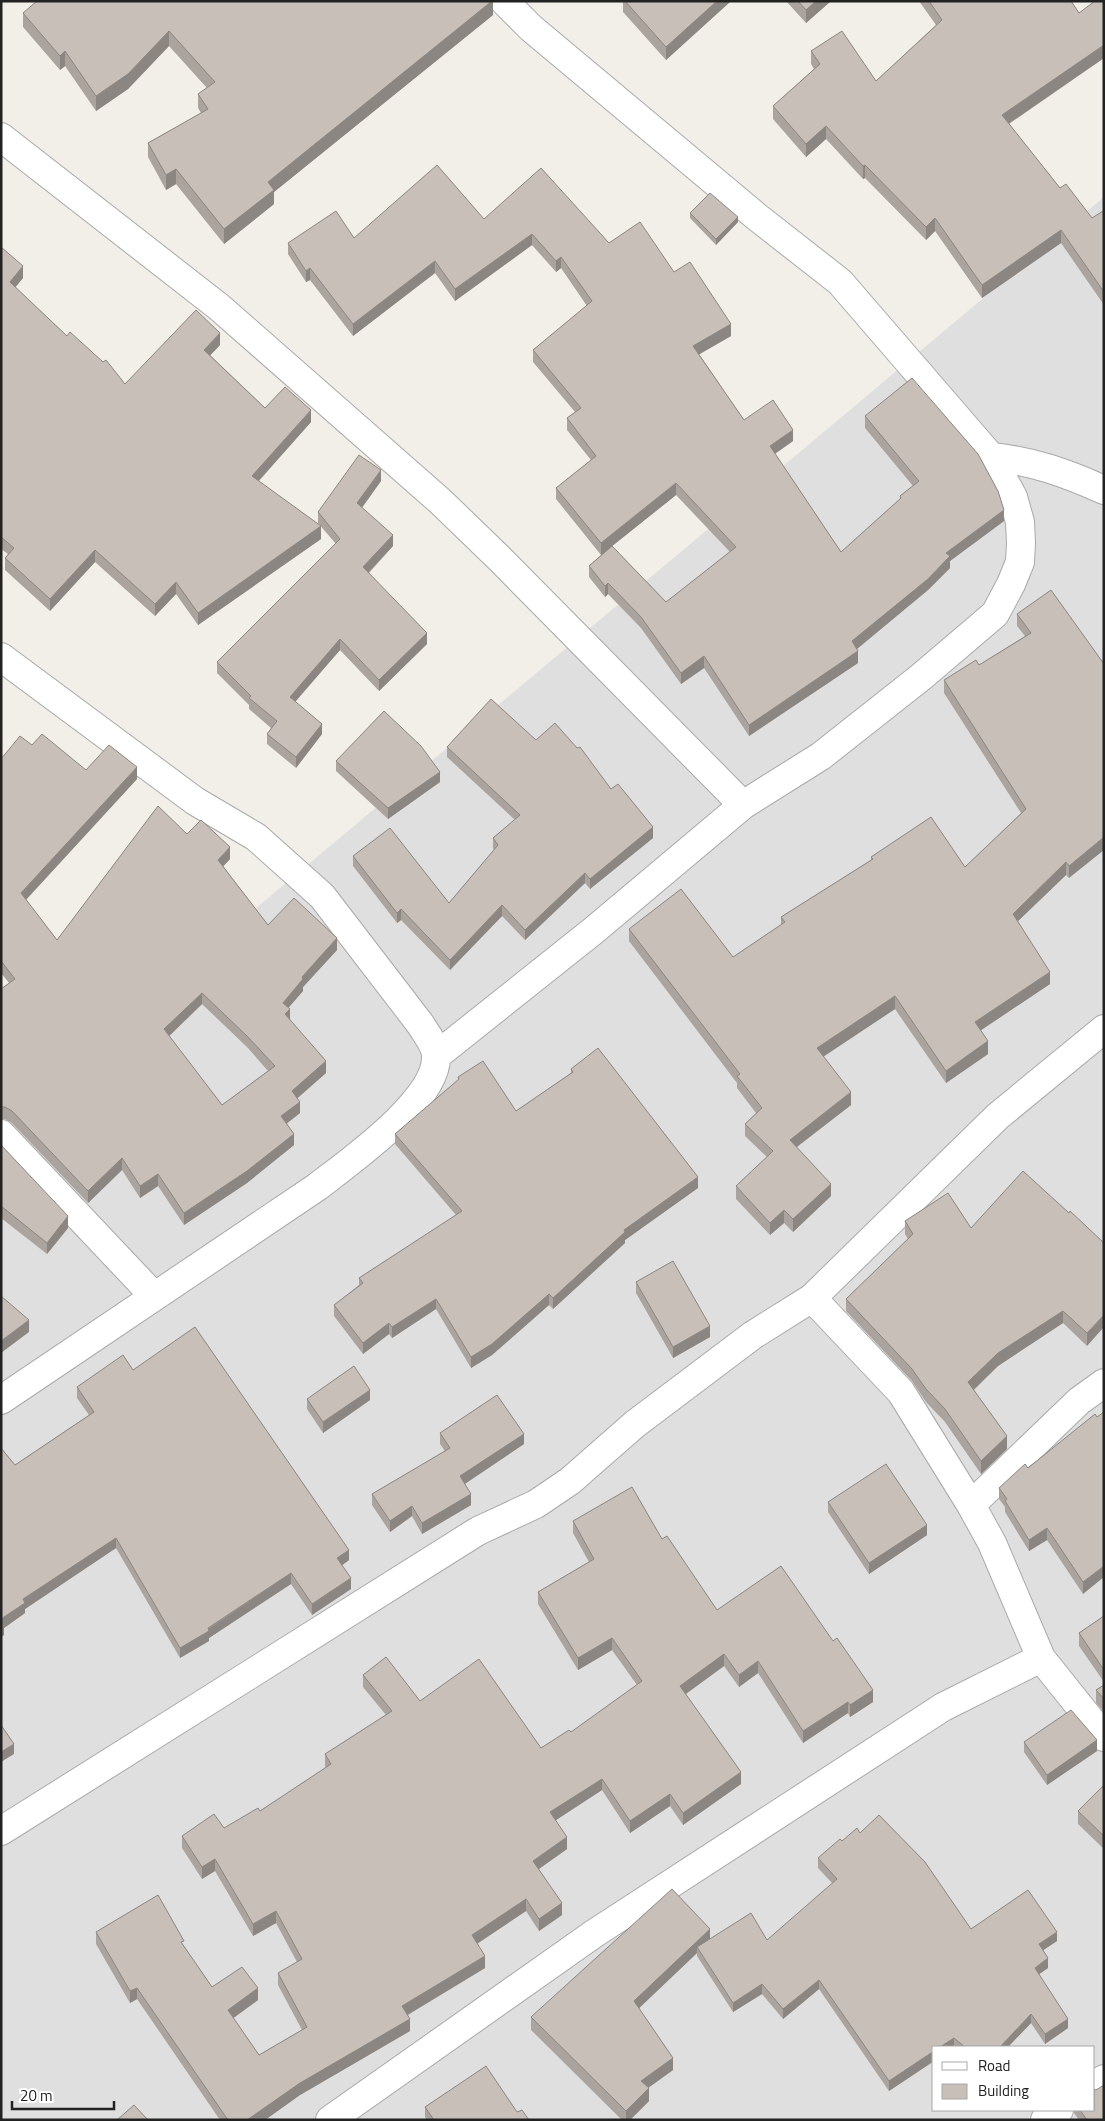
<svg xmlns="http://www.w3.org/2000/svg" width="1105" height="2121" viewBox="0 0 1105 2121" font-family="'Titillium Web',sans-serif">
	<rect width="100%" height="100%" fill="#f2efe9"/>
	<!-- residential -->
	<path fill="#e0dfdf" fill-rule="evenodd" d="M1104 197V2120H1V1122ZM934 2047H1094V2110H934Z"/>
	<g fill="none" stroke-linecap="round" stroke-linejoin="round">
		<!-- street casing -->
		<g stroke="#a9a9a9" stroke-width="30">
			<path id="street" d="M1 137 219 307 440 501 500 559 743 805
				M991 457C1033 461 1066 473 1104 490
				M1 657 195 801 256 837 322 896 421 1025C426 1034 436 1045 436 1056 438 1100 349 1162 317 1187L1 1400
				M436 1056 593 931 743 805 821 756 921 677 995 614 1011 584 1020 562 1021 543 1020 522 1013 497 991 457 840 282 757 217 531 28 504 1
				M1 1134 154 1296
				M812 1298 901 1392 971 1505 992 1543 1041 1658
				M971 1505 1079 1401 1104 1383
				M1 1831 478 1531 536 1504 570 1481 635 1424 753 1335 812 1298 998 1116 1104 1029
				M1094 2086 1104 2079
				M330 2120 595 1933 943 1707 1041 1658 1104 1737
				M1045 2120 1059 2110"/>
		</g>
		<!-- street -->
		<use href="#street" stroke="#fff" stroke-width="28"/>
	</g>
	<!-- wall -->
	<path fill="#aba49e" fill-rule="evenodd" d="M493 1V15L274 192V204L224 244 176 184 166 190 148 157V143L201 113 198 108V94L207 88 169 46 128 89 96 111 65 66 60 70 23 27V13Z
		M623 1H731L666 60 623 12Z
		M786 1H831L806 23Z
		M919 1H1071L1079 13 1104 1V58L1009 124 1060 188 1092 218 1104 212V305L1061 243 982 298 935 231 926 240 865 178 863 179 826 139 806 157 773 119V106L814 69 811 64V51L876 81 936 25Z
		M690 213 738 222 716 245 690 218Z
		M484 219 609 243 674 272 731 336 699 354 744 420 793 441 775 454 841 552 900 499V496L913 486 865 428V416L1004 521 950 561V568L928 590 857 649 858 663 749 736 704 668 681 684 641 628 608 594 605 597 589 577V566L601 555 556 499V488L591 460 567 430V418L575 412 533 362V350L587 306 561 268 556 272 532 245 455 301 435 273 353 336 310 280 306 282 288 254V243L354 238ZM676 495 730 552 666 602 612 546Z
		M1 247 23 278 15 287 67 336 125 384 220 345 210 355 265 408 311 422 259 481 321 539 198 625 176 594 155 616 95 562 50 611 5 570V558L8 554 1 549Z
		M381 481 362 508 393 546 369 573 427 644 379 691 340 650 295 701 322 734 296 768 267 744V734L271 728 249 709V705L217 673V662L336 544 318 523V512Z
		M1017 614 1104 664 1069 878 1066 875 1018 921 1050 984 980 1031 988 1054 946 1083 895 1009 823 1056 851 1105 797 1147 831 1196 793 1232 784 1223 770 1235 736 1199V1186L767 1157 745 1136V1124L756 1113 737 1088V1083L629 941V929L733 957 781 925V917L871 860V857L965 867 1021 813 944 693V680L979 665 1025 636 1017 626Z
		M536 740 611 789 653 838 590 889 585 883 525 940 502 916 450 970 401 920 397 923 353 866V856L449 903 494 850 493 848V838L515 820 447 757V747Z
		M32 745 86 770 137 779 26 900 57 940 187 834 230 859 223 866 268 925 337 950 303 987V991L288 1008 290 1019 326 1073 297 1098 300 1113 287 1123 294 1145 247 1183 184 1225 158 1186 140 1198 122 1170 88 1203 12 1123 5 1119H1V989L9 983 1 973V759ZM202 1004 248 1048 268 1071 222 1105 169 1036Z
		M336 761 440 782 388 819 336 771Z
		M571 1069 698 1188 625 1240V1243L553 1309 549 1305 492 1355 471 1368 436 1309 392 1338 389 1334 363 1354 334 1316V1305L359 1285V1278L456 1215 395 1144V1134L458 1080V1077L516 1111 571 1073Z
		M1 1145 68 1228 47 1254 1 1218Z
		M1069 1213 1104 1243 1087 1346 1063 1323 998 1366 974 1390 1007 1449 981 1474 945 1422 926 1402 912 1381 846 1311V1299L908 1239 905 1234V1221L971 1228Z
		M636 1282 710 1337 673 1358 636 1293Z
		M133 1370 349 1560 342 1565 351 1589 312 1615 291 1584 209 1638V1641L180 1658 116 1548 25 1609V1613L4 1628V1635L1 1637V1448L15 1465 89 1415 77 1398V1387Z
		M307 1399 370 1400 323 1433 307 1409Z
		M1097 1417 1083 1594 1047 1540 1029 1551 1005 1512V1507L999 1499V1488Z
		M440 1433 524 1444 465 1484 471 1505 422 1534 412 1516 390 1532 372 1505V1494L445 1451 440 1444Z
		M828 1502 927 1535 869 1574 828 1512Z
		M573 1521 662 1539 717 1610 873 1702 850 1717 848 1713 803 1743 758 1673 739 1687 724 1666 686 1694 741 1784 683 1825 670 1806 630 1833 602 1790 556 1820 567 1849 539 1869 562 1915 539 1931 526 1911 477 1944 485 1968 408 2015 410 2031 300 2095 265 2120H220L137 1999 130 2003 96 1944V1932L184 1946 212 1987 258 2000 233 2018 259 2055 302 2030 278 1985V1973L297 1962 276 1923 253 1936 215 1871 202 1879 182 1848V1836L224 1828 260 1811 326 1768 325 1766V1754L386 1715 363 1687V1675L420 1701 541 1748 571 1732 637 1685 612 1650 578 1670 538 1604V1592L589 1562 573 1533Z
		M1104 1616V1682L1079 1646V1633Z
		M1104 1685V1712L1096 1703V1690Z
		M1024 1742 1097 1751 1047 1785 1024 1752Z
		M1104 1785V1849L1078 1824V1811Z
		M860 1833 971 1929 1057 1941 1043 1950 1048 1968 1039 1974 1068 2028 1045 2044 1031 2023 1008 2047H934V2061L889 2091 819 1989 783 2019 762 1994 733 2012 697 1956V1953L639 2008 673 2070 648 2088 649 2101 630 2120H622L531 2030V2017L710 1939 767 1940 833 1884 818 1868V1858L842 1841Z
		M1096 2090 1104 2120H1079L1074 2113V2110H1094Z
		M425 2107 517 2112 529 2120H427L425 2117Z"/>
	<!-- shaded-wall -->
	<path fill="#8b8681" d="M492 1H493V15L274 192V204L224 244V229L268 182Z
		M717 1H731L666 60V47Z
		M816 1H831L806 23V10Z
		M169 31V46L128 89 96 111V96Z
		M1104 45V58L1002 128V115Z
		M65 51V66L60 70V56Z
		M826 126V139L806 157V144Z
		M865 165V178L863 179V166Z
		M176 169V184L166 190V175Z
		M738 217V222L716 245V239Z
		M935 218V231L926 240V227Z
		M1061 230V243L982 298V285Z
		M532 234V245L455 301V289Z
		M561 257V268L556 272V261Z
		M435 261V273L353 336V324Z
		M23 266V278L10 294V282Z
		M310 268V280L306 282V271Z
		M731 324V336L693 358V346Z
		M220 333V345L204 362V350Z
		M311 410V422L252 488V476Z
		M793 430V441L770 457V446Z
		M381 470V481L357 514V503Z
		M676 483V495L601 555V543Z
		M1004 510V521L950 561V568L928 590 852 653V641L946 553Z
		M321 526V539L198 625V613Z
		M393 535V546L363 578V567Z
		M95 550V562L50 611V599Z
		M176 582V594L155 616V604Z
		M608 583V594L605 597V586Z
		M427 633V644L379 691V680Z
		M340 639V650L290 708V697Z
		M858 651V663L749 736V725Z
		M704 656V668L681 684V673Z
		M322 724V734L296 768V757Z
		M137 767V779L21 905V893Z
		M440 772V782L388 819V808Z
		M653 827V838L590 889V879Z
		M1104 837V850L1069 878V866Z
		M230 847V859L218 872V860Z
		M1066 862V875L1013 926V914Z
		M585 873V883L525 940V930Z
		M502 905V916L450 970V960Z
		M401 909V920L397 923V913Z
		M337 938V950L303 987V991L283 1014V1003L302 977Z
		M1050 972V984L975 1034V1022Z
		M202 993V1004L164 1041V1029Z
		M895 996V1009L817 1061V1048Z
		M290 1009V1021L285 1014Z
		M988 1041V1054L946 1083V1071Z
		M326 1061V1073L292 1103V1091Z
		M851 1092V1105L790 1152V1140Z
		M300 1102V1113L281 1128V1116Z
		M294 1134V1145L247 1183 184 1225V1213Z
		M122 1158V1170L88 1203V1191Z
		M158 1174V1186L140 1198V1186Z
		M698 1177V1188L625 1240V1243L553 1309V1298L624 1230Z
		M831 1184V1196L793 1232V1219Z
		M784 1210V1223L770 1235V1223Z
		M68 1216V1228L47 1254V1243Z
		M549 1294V1305L492 1355 471 1368V1357Z
		M436 1299V1309L392 1338V1327Z
		M1063 1311V1323L998 1366 968 1395V1382L998 1353Z
		M1104 1315V1327L1087 1346V1333Z
		M29 1320V1332L1 1353V1341Z
		M389 1323V1334L363 1354V1343Z
		M710 1326V1337L673 1358V1347Z
		M370 1390V1400L323 1433V1422Z
		M524 1434V1444L460 1487V1476Z
		M1007 1436V1449L981 1474V1461Z
		M471 1494V1505L422 1534V1523Z
		M412 1506V1516L390 1532V1521Z
		M927 1525V1535L869 1574V1563Z
		M1047 1528V1540L1029 1551V1540Z
		M116 1538V1548L25 1609V1613L4 1628V1635L1 1637V1619L23 1599Z
		M349 1550V1560L337 1569V1558Z
		M1104 1566V1577L1083 1594V1582Z
		M291 1573V1584L209 1638V1641L180 1658V1648Z
		M351 1578V1589L312 1615V1604Z
		M612 1638V1650L578 1670V1658Z
		M724 1654V1666L680 1698V1686Z
		M758 1661V1673L739 1687V1675Z
		M873 1690V1702L850 1717V1705Z
		M848 1702V1713L803 1743V1731Z
		M1097 1740V1751L1047 1785V1775Z
		M14 1744V1754L1 1762V1752Z
		M741 1772V1784L683 1825V1813Z
		M602 1779V1790L550 1824V1812Z
		M670 1794V1806L630 1833V1821Z
		M567 1837V1849L533 1873V1861Z
		M215 1859V1871L202 1879V1867Z
		M526 1899V1911L472 1947V1935Z
		M562 1903V1915L539 1931V1919Z
		M276 1911V1923L253 1936V1924Z
		M710 1929V1942L697 1947V1953L634 2013V2001Z
		M1057 1932V1941L1039 1953V1944Z
		M485 1956V1968L402 2018V2006Z
		M1048 1958V1968L1035 1977V1968Z
		M819 1980V1989L783 2019V2009Z
		M762 1984V1994L733 2012V2003Z
		M137 1988V1999L130 2003V1991Z
		M258 1988V2000L228 2022V2010Z
		M1031 2014V2023L1008 2047H1000Z
		M410 2019V2031L300 2095 265 2120H247L300 2083Z
		M1068 2019V2028L1045 2044V2034Z
		M954 2038V2047H940Z
		M934 2051V2061L889 2091V2081Z
		M673 2058V2070L641 2093V2081Z
		M649 2088V2101L630 2120H626V2111Z"/>
	<!-- building -->
	<path fill="#c7bfb8" stroke="#8b8681" fill-rule="evenodd" d="M37 1H492L268 182 274 190 224 229 176 169 166 175 148 143 208 109 198 94 215 82 169 31 128 74 96 96 65 51 60 56 23 13Z
		M625 1H717L666 47Z
		M798 1H816L806 10Z
		M929 1H1071L1079 13 1095 1H1104V45L1002 115 1060 188 1066 184 1092 218 1103 211 1104 212V292L1061 230 982 285 935 218 926 227 865 165 863 166 826 126 806 144 773 106 820 64 811 51 842 31 876 81 942 20Z
		M437 165 484 219 541 168 609 243 640 222 674 272 690 262 731 324 693 346 744 420 773 400 793 430 770 446 841 552 901 498 900 496 919 481 865 416 912 378 978 454 998 491 1004 510 946 553 950 556 928 579 852 641 858 651 749 725 704 656 681 673 641 617 608 583 605 586 589 566 612 546 666 602 736 547 676 483 601 543 556 488 596 456 567 418 581 408 533 350 592 301 561 257 556 261 532 234 455 289 435 261 353 324 310 268 306 271 288 243 336 211 354 238Z
		M710 193 738 217 716 239 690 213Z
		M1 247 23 266 10 282 67 336 70 332 103 362 106 360 125 384 196 310 220 333 204 350 265 408 285 387 311 410 252 476 321 526 198 613 176 582 155 604 95 550 50 599 5 558 14 548 1 537Z
		M359 455 381 470 357 503 393 535 363 567 427 633 379 680 340 639 290 697 322 724 296 757 267 734 277 721 249 698 251 696 217 662 340 539 318 512Z
		M1051 590 1104 664V837L1069 866 1066 862 1013 914 1050 972 975 1022 988 1041 946 1071 895 996 817 1048 851 1092 790 1140 831 1184 793 1219 784 1210 770 1223 736 1186 773 1151 745 1124 762 1108 737 1076 740 1074 629 929 681 889 733 957 785 922 781 917 873 859 871 857 931 817 965 867 1026 809 944 680 976 660 979 665 1031 633 1017 614Z
		M491 699 536 740 555 723 577 748 580 747 611 789 618 784 653 827 590 879 585 873 525 930 502 905 450 960 401 909 397 913 353 856 390 828 449 903 498 845 493 838 520 815 447 747Z
		M384 711 421 746 440 772 388 808 336 761Z
		M42 734 86 770 109 745 137 767 21 893 57 940 158 806 187 834 201 820 230 847 218 860 268 925 294 898 337 938 302 977 303 979 283 1003 290 1009 285 1014 326 1061 292 1091 300 1102 281 1116 294 1134 247 1171 184 1213 158 1174 140 1186 122 1158 88 1191 12 1111 5 1107H1V989L15 979 1 961V759L20 736 32 745ZM202 993 248 1037 275 1066 222 1105 164 1029Z
		M598 1048 698 1177 624 1230 625 1232 553 1298 549 1294 492 1344 471 1357 436 1299 392 1327 389 1323 363 1343 334 1305 363 1283 359 1278 462 1211 395 1134 459 1079 458 1077 483 1061 516 1111 573 1072 571 1069Z
		M1 1145 68 1216 47 1243 1 1206Z
		M1023 1171 1069 1213 1070 1211 1104 1243V1315L1087 1333 1063 1311 998 1353 968 1382 1007 1436 981 1461 945 1409 926 1389 912 1369 846 1299 913 1234 905 1221 948 1193 971 1228Z
		M673 1261 710 1326 673 1347 636 1282Z
		M1 1296 29 1320 1 1341Z
		M195 1327 349 1550 337 1558 351 1578 312 1604 291 1573 208 1628 209 1631 180 1648 116 1538 23 1599 25 1603 1 1619V1448L15 1465 94 1412 77 1387 123 1355 133 1370Z
		M354 1366 370 1390 323 1422 307 1399Z
		M497 1395 524 1434 460 1476 471 1494 422 1523 412 1506 390 1521 372 1494 450 1448 440 1433Z
		M1104 1412V1566L1083 1582 1047 1528 1029 1540 1005 1501 1007 1499 999 1488 1025 1464 1028 1468 1095 1414 1097 1417Z
		M886 1464 927 1525 869 1563 828 1502Z
		M632 1487 662 1539 667 1536 717 1610 781 1566 833 1641 837 1638 873 1690 850 1705 848 1702 803 1731 758 1661 739 1675 724 1654 680 1686 741 1772 683 1813 670 1794 630 1821 602 1779 550 1812 567 1837 533 1861 562 1903 539 1919 526 1899 472 1935 485 1956 402 2006 410 2019 300 2083 247 2120H228L137 1988 130 1991 96 1932 158 1895 184 1941 181 1942 212 1987 242 1967 258 1988 228 2010 259 2055 307 2027 278 1973 302 1959 276 1911 253 1924 215 1859 202 1867 182 1836 214 1814 224 1828 258 1808 260 1811 331 1764 325 1754 392 1711 363 1675 386 1657 420 1701 479 1659 541 1748 569 1730 571 1732 642 1681 612 1638 578 1658 538 1592 594 1559 573 1521Z
		M1104 1616V1670L1079 1633Z
		M1104 1685V1699L1096 1690Z
		M1071 1710 1097 1740 1047 1775 1024 1742Z
		M1 1725 14 1744 1 1752Z
		M1104 1785V1836L1078 1811Z
		M879 1815 925 1862 971 1929 1028 1890 1057 1932 1039 1944 1048 1958 1035 1968 1068 2019 1045 2034 1031 2014 1000 2047H965L954 2038 940 2047H934V2051L889 2081 819 1980 783 2009 762 1984 733 2003 697 1947 751 1913 767 1940 837 1879 818 1858 840 1839 842 1841 857 1828 860 1833Z
		M672 1889 710 1929 634 2001 673 2058 641 2081 649 2088 626 2111 531 2017Z
		M486 2066 517 2112 522 2110 529 2120H434L425 2107Z
		M1104 2085V2120H1087L1080 2110H1094V2089L1096 2090Z
		M134 2105 148 2120H117Z"/>
	<!-- border -->
	<rect width="1105" height="2121" fill="none" stroke="#222222" stroke-width="5"/>
	<!-- legend -->
	<rect x="932" y="2046" width="162" height="65" fill="#ffffff" stroke="#a7a7a7"/>
	<rect x="942" y="2062" width="25" height="8" fill="#ffffff" stroke="#a7a7a7"/>
	<text x="978" y="2071" font-size="15" fill="#222222">Road</text>
	<rect x="942" y="2084" width="25" height="15" fill="#c7bfb8" stroke="#a7a7a7"/>
	<text x="978" y="2096" font-size="15" fill="#222222">Building</text>
	<!-- scale -->
	<path d="M12 2101v8h102v-8" fill="none" stroke="#222222" stroke-width="2.5"/>
	<text x="20" y="2101" font-size="15" fill="#222222" stroke="#ffffff" stroke-width="4" paint-order="stroke">20 m</text>
</svg>
